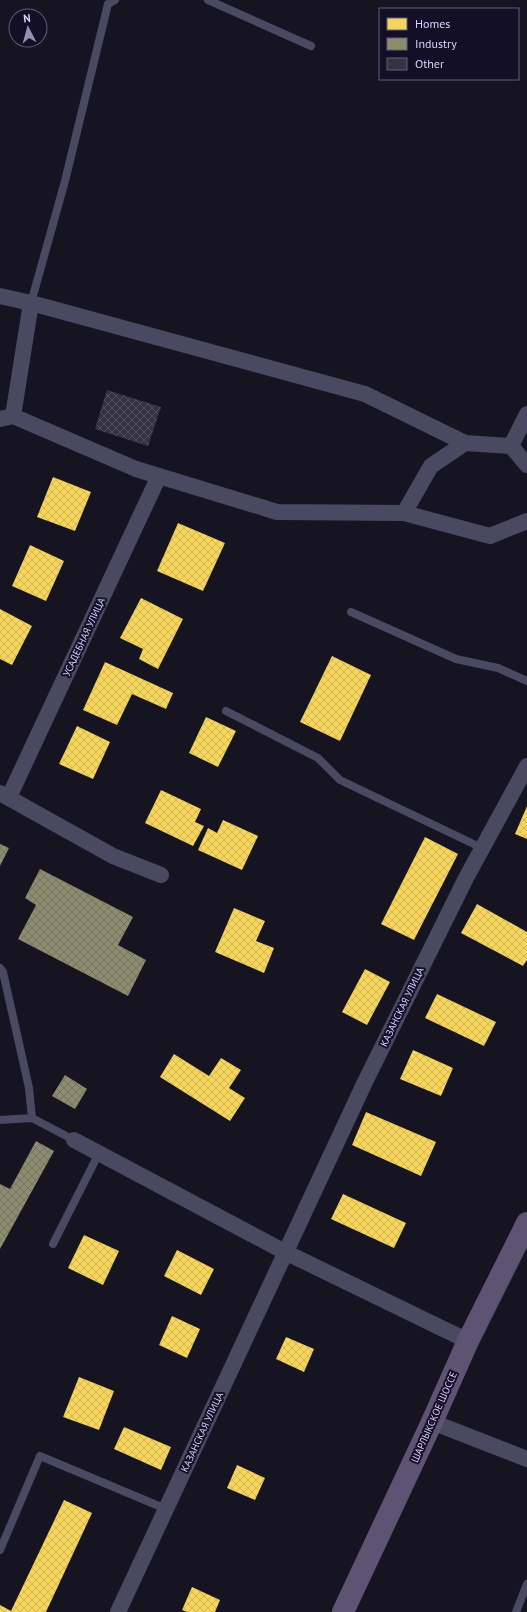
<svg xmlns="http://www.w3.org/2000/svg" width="527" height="1612" viewBox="0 0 527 1612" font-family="'PT Sans',sans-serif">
	<defs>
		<pattern id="homes-cross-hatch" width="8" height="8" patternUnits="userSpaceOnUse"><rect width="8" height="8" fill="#f6d55c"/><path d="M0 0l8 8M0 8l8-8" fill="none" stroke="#d2b759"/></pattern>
		<pattern id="industry-cross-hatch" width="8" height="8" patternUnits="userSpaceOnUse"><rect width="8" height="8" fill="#8c8c6e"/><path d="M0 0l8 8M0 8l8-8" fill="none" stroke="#767564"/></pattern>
		<pattern id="building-cross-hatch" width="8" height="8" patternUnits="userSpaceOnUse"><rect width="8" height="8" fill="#343243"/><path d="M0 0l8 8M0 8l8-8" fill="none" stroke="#514f5f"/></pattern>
	</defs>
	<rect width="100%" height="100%" fill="#161421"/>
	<!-- homes -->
	<path fill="url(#homes-cross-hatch)" d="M53 477 91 492 75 531 37 517Z
		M178 523 225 543 203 591 157 571Z
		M30 545 64 561 46 601 12 586Z
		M141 598 183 619 158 669 139 659 143 649 120 638Z
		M0 609 32 626 12 665 0 659Z
		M332 656 371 675 340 741 300 722Z
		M105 662 173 693 166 709 132 694 117 725 83 710Z
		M206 717 236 731 218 767 189 753Z
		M77 726 110 742 93 779 59 764Z
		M161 790 201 809 195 822 204 826 193 846 145 823Z
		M527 806V839L515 834Z
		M223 820 258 836 242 870 198 850 208 828 217 833Z
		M425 837 458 854 414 940 381 924Z
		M477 904 527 932V960L523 966 461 933Z
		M234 908 265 921 256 941 274 948 264 973 215 952Z
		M365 969 390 982 367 1025 342 1012Z
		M437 994 496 1022 484 1046 425 1018Z
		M413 1050 453 1068 441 1096 400 1079Z
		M174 1054 209 1076 221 1058 241 1070 229 1088 245 1098 230 1121 160 1077Z
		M366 1112 436 1142 421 1176 352 1145Z
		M343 1194 406 1223 394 1248 331 1219Z
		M84 1235 119 1251 103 1285 68 1268Z
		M177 1250 214 1269 201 1295 164 1276Z
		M172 1316 200 1329 187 1358 159 1345Z
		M286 1337 314 1349 304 1372 276 1359Z
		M79 1377 114 1391 99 1430 63 1417Z
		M124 1427 171 1447 161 1470 114 1449Z
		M237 1465 265 1478 255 1500 227 1488Z
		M64 1500 92 1513 46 1612H0V1605L11 1611Z
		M192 1587 220 1600 215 1612H187L182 1610Z"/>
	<!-- industry -->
	<path fill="url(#industry-cross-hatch)" d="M0 844 9 848 0 866Z
		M40 869 133 917 118 945 146 960 128 996 18 939 36 905 25 898Z
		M65 1075 87 1089 75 1109 52 1096Z
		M36 1141 54 1151 0 1249V1184L10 1189Z"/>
	<!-- building -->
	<path fill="url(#building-cross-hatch)" d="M107 390 161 407 148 446 95 429Z"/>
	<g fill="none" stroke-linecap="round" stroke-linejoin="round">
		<!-- lane -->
		<path stroke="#4a4962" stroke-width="8" d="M208 0 311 46
			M31 303 65 181 108 4 115 0
			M351 612 456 659 498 668 527 681
			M226 711 318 758 340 780 482 848
			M0 968 3 972 29 1088 32 1118
			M0 1120 32 1118 74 1140
			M53 1244 99 1153
			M0 1550 40 1456 166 1509
			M516 1612 527 1584"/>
		<!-- street -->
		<path stroke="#4a4962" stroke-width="16" d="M0 296 31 303 365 394 465 443 511 446
			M527 414 511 446 527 465
			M13 416 31 303
			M0 419 13 416 136 469 277 512 404 513 490 536 527 521
			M404 513 431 466 465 443
			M0 793 113 856 161 875
			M9 797 159 476
			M74 1140 285 1252 468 1341
			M432 1422 527 1459
			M118 1612 364 1084 466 878 527 766"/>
		<!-- primary -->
		<path stroke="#5e5373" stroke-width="22" d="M343 1612 432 1422 468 1341 527 1223"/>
	</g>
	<g text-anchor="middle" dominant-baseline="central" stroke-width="4" stroke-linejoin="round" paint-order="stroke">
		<!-- street labels -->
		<g font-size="10" fill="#d9d4ff" stroke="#130f26">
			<text transform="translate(84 637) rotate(-65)">УСАДЕБНАЯ УЛИЦА</text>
			<text transform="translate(402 1007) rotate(-64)">КАЗАНСКАЯ УЛИЦА</text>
			<text transform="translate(434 1417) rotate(-66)">ШАРЛЫКСКОЕ ШОССЕ</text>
			<text transform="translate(202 1432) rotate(-65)">КАЗАНСКАЯ УЛИЦА</text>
		</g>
	</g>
	<!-- legend -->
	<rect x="379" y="8" width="140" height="72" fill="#130f26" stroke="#625e7d"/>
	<rect x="387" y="18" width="20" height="12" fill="#f6d55c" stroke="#625e7d"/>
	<text x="415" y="28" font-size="12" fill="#d9d4ff">Homes</text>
	<rect x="387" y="38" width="20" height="12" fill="#8c8c6e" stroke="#625e7d"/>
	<text x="415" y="48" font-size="12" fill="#d9d4ff">Industry</text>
	<rect x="387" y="58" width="20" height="12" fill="#343243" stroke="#625e7d"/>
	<text x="415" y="68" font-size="12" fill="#d9d4ff">Other</text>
	<!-- north arrow -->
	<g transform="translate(28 28) rotate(354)"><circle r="19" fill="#130f26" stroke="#625e7d"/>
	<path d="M0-3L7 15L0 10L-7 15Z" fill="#9591b1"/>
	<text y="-6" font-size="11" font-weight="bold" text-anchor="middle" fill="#d9d4ff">N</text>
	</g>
</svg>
